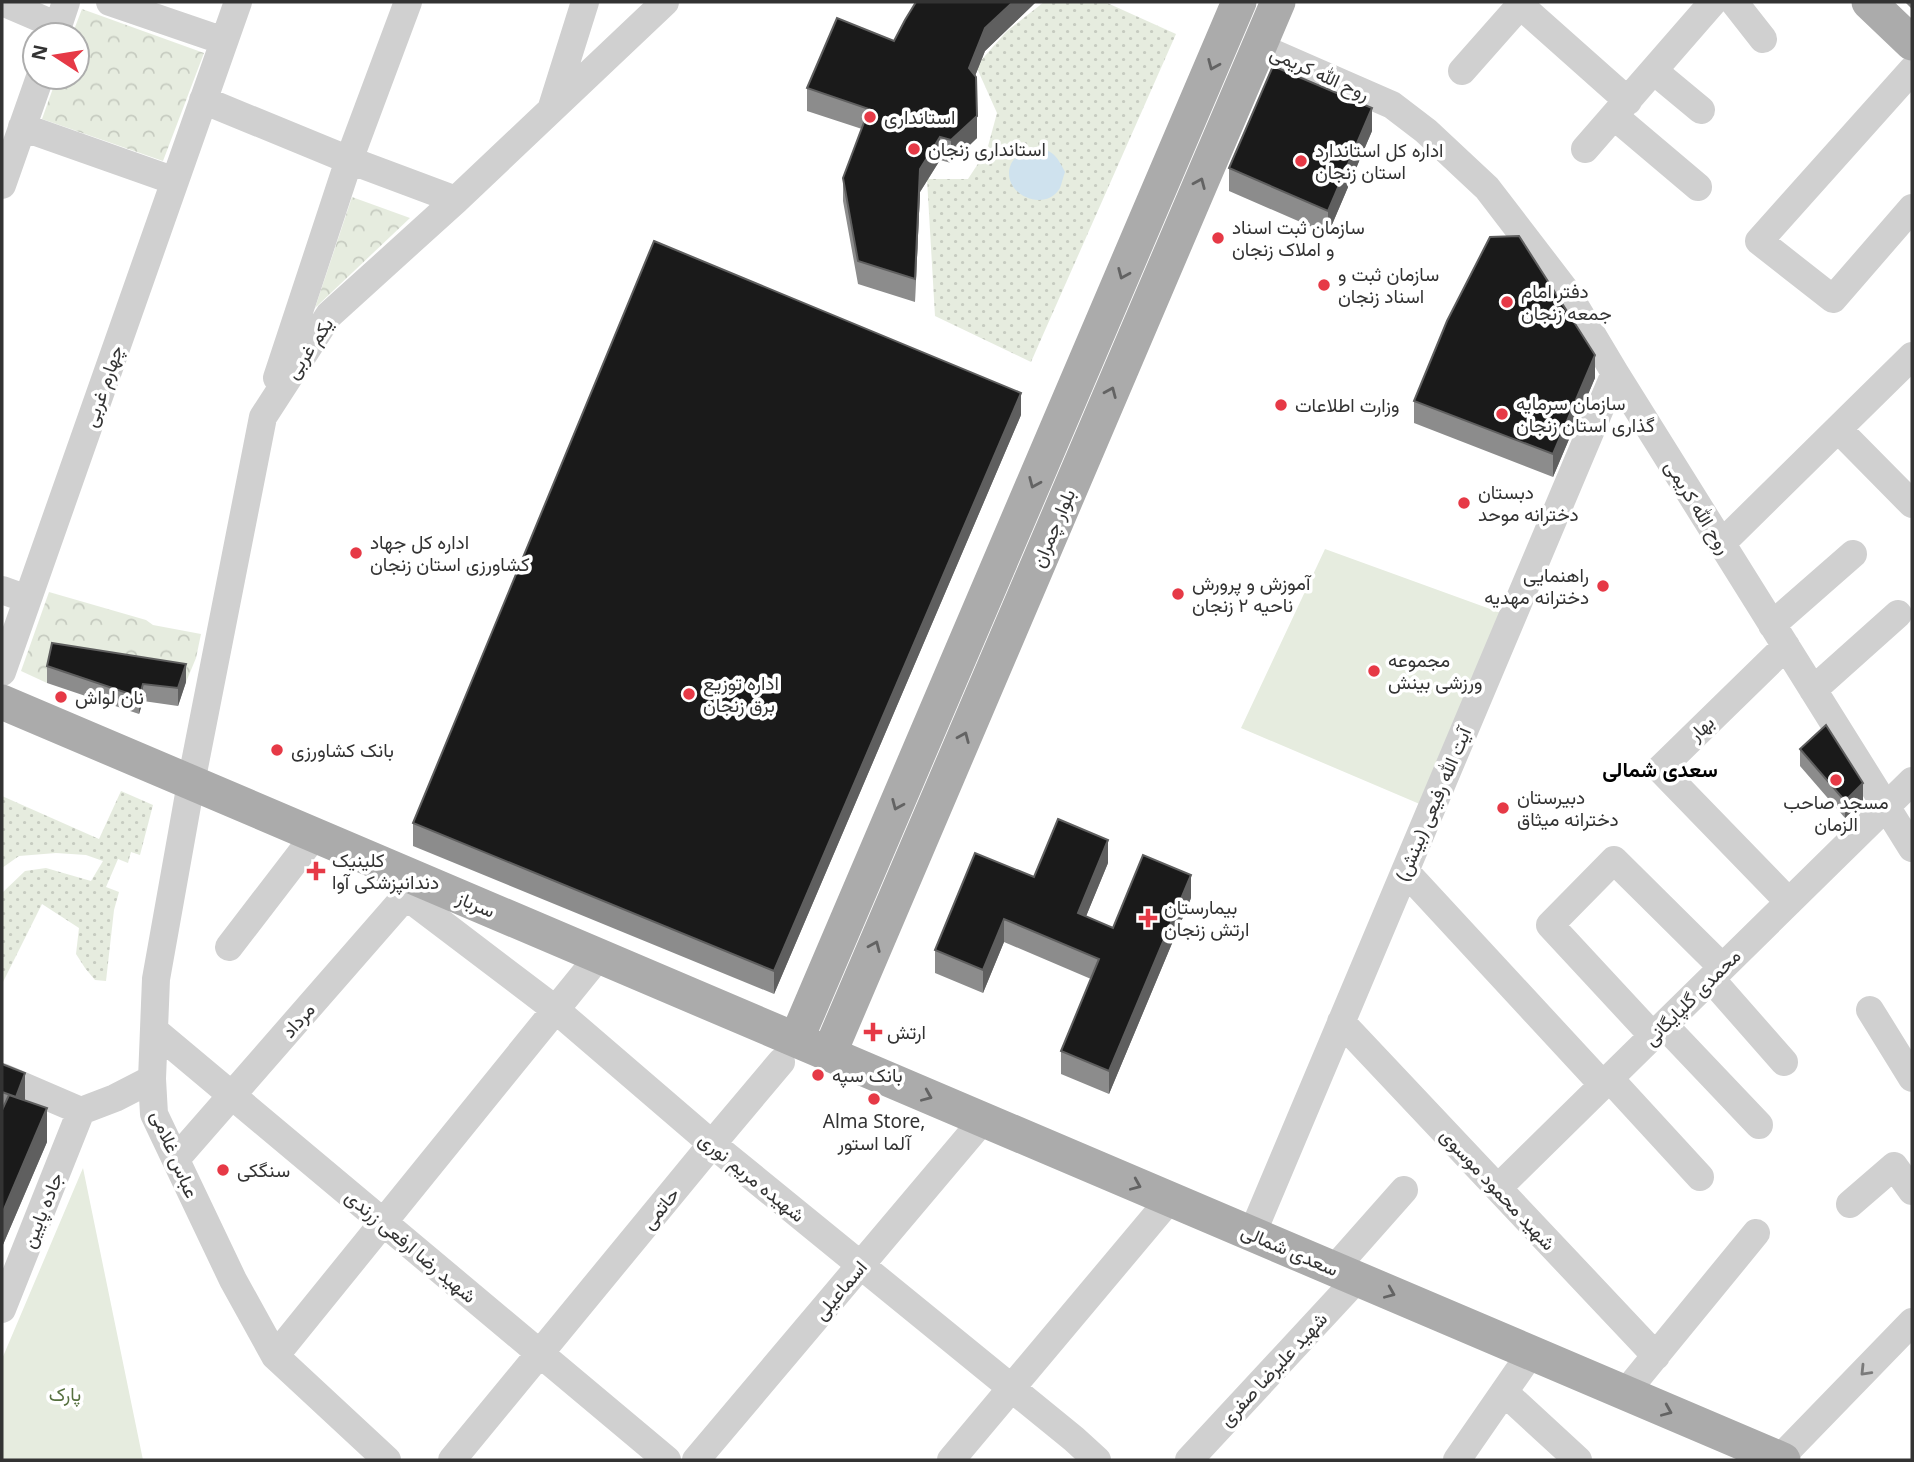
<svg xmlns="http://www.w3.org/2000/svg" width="1914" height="1462" viewBox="0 0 1914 1462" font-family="'Noto Sans',Vazirmatn,sans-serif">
	<defs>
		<pattern id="grass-dots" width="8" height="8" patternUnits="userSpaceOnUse" patternTransform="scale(1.75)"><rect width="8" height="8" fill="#e6ecdf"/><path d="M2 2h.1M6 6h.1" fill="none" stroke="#c6cbc0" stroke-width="1.8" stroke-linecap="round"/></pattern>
		<pattern id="forest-crowns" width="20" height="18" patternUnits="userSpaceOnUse" patternTransform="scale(1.75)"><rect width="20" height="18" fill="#e6ecdf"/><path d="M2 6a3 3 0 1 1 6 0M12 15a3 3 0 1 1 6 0" fill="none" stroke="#c6cbc0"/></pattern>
	</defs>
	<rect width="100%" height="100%" fill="#fff"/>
	<!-- grass -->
	<path fill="url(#grass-dots)" d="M1044 2H1105L1176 34 1031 362 935 316 927 179H968L987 150 997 113 976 66 1007 31Z
		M121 791 153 805 140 855 131 852 128 863 118 859 106 887 119 892 114 910 106 981 95 980 85 968 76 954 79 928 42 904 2 984V893L25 871 46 868 91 881 103 861 86 855 56 853 19 856 2 868V796L99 839Z"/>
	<!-- forest -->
	<path fill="url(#forest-crowns)" d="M82 9 204 53 163 161 42 119 57 77H77V35H72Z
		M352 197 410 218 315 308Z
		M49 592 146 620 153 625 201 634 196 658 186 682 52 660 47 683 21 671Z"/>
	<!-- garden -->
	<path fill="#e6ecdf" d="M1325 549 1504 614 1422 805 1241 728Z
		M83 1168 143 1460H2V1359Z"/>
	<!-- water -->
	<path fill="#cfe2ee" d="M1027 148C1050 149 1054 150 1065 172 1063 177 1062 183 1060 188 1044 215 999 192 1011 164 1014 158 1022 152 1027 148Z"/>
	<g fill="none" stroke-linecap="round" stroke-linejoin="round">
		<!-- minor -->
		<path stroke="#d0d0d0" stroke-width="28" d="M2 2 58 26
			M110 2 224 41
			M1734 2 1763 39
			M1520 5 1628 101
			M55 35 66 2
			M1259 47 1392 105 1426 131 1487 188 1566 291 1615 373 1912 848
			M1912 70 1759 241 1833 299 1912 208
			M1462 71 1523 2
			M1654 71 1701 110
			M203 100 349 160 456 200
			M552 107 585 2
			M1614 116 1698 187
			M22 127 175 181
			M1585 149 1713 2
			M2 185 40 77
			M277 378 349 160 408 2
			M1839 430 1912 504
			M1721 544 1912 356
			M2 590 27 599
			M1772 625 1853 554
			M1786 646 1660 769 1789 902
			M2 672 238 2
			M1813 690 1898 614
			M1405 871 1603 1085
			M406 896 556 1010 712 1144 1074 1439 1097 1460
			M229 947 315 835
			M1711 979 1784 1062
			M1870 1010 1912 1078
			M1341 1022 1656 1356
			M1664 1025 1759 1125
			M155 1031 667 1460
			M1653 1036 1550 925 1614 860 1722 967
			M2 1077 81 1111 115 1098 152 1079
			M1609 1078 1700 1177
			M176 1159 418 882
			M1498 1188 1912 781
			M1850 1204 1894 1166 1912 1191
			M1252 1234 1615 373
			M1334 1269 1404 1190
			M2 1309 81 1111
			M275 1356 599 956
			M1504 1392 1578 1460
			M1625 1393 1756 1233
			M1779 1459 1912 1322
			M387 1460 275 1356 233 1280 154 1114 152 1079 156 979 191 783 263 417 329 315 456 200 665 2
			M452 1460 712 1144 781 1062
			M696 1460 983 1120
			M951 1460 1170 1199
			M1189 1460 1357 1279
			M1457 1460 1531 1353"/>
		<!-- major -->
		<path stroke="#ababab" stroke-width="35" d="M1869 2 1912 43
			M2 702 1783 1460
			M796 1040 1239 2
			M829 1054 1278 2"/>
	</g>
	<!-- wall -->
	<path fill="#8c8c8c" d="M1036 2 985 51 975 76 977 138 951 163 940 160 920 192 915 302 858 284 843 201V178L862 129 807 111V88L894 41Z
		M1905 2H1912V9Z
		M1372 131 1328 234 1229 191V168Z
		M1595 378 1553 477 1414 423V401Z
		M1021 415 774 994 413 846V823Z
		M47 666 186 682 178 706 143 701 139 714 47 683Z
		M1800 749 1863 801 1845 818 1800 766Z
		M1108 863 1086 916 1113 928 1191 898 1109 1094 1061 1074V1051L1091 979 1004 942 983 993 935 973V950Z
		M2 1064 25 1101 47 1142 2 1247Z"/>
	<!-- shaded-wall -->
	<path fill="#5f5f5f" d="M1013 2H1036L985 51 969 91V68L985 28Z
		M1372 108V131L1328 234V211Z
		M977 116V138L951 163V140Z
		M940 137V160L920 192 915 302 920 169Z
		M1595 355V378L1553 477V454Z
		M1021 393V415L774 994V971Z
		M186 664V682L178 706V688Z
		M143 684V701L139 714V697Z
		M1863 783V801L1845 818V801Z
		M1108 840V863L1078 936V913Z
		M1191 875V898L1109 1094V1071Z
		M1004 919V942L983 993V970Z
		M25 1073V1106L16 1097Z
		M47 1108V1142L2 1247V1214Z"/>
	<!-- building -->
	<path fill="#1a1a1a" stroke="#5f5f5f" stroke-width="2" d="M916 2H1013L985 28 969 68 976 77 977 116 951 140 940 137 920 169 915 279 858 261 843 178 869 109 807 88 837 18 894 41 905 20Z
		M1273 66 1372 108 1328 211 1229 168Z
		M1519 236 1595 355 1553 454 1414 401 1447 321 1490 237Z
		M654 241 1021 393 774 971 413 823Z
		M52 643 186 664 178 688 143 684 139 697 47 666Z
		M1826 725 1863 783 1845 801 1800 749Z
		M1058 819 1108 840 1078 913 1113 928 1143 855 1191 875 1109 1071 1061 1051 1099 959 1004 919 983 970 935 950 975 853 1034 877Z
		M2 1064 25 1073 16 1097 2 1092Z
		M9 1095 47 1108 2 1214V1110Z"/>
	<!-- one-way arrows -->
	<defs><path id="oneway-chevron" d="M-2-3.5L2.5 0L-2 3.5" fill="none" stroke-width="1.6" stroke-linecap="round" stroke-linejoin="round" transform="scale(1.75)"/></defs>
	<g stroke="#636363">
		<use href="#oneway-chevron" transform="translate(1213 65) rotate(113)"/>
		<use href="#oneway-chevron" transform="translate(1200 183) rotate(-67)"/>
		<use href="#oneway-chevron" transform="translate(1123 274) rotate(113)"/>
		<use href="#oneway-chevron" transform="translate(1111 392) rotate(-67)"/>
		<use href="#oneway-chevron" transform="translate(1034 483) rotate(113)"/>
		<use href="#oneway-chevron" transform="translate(964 737) rotate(-67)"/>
		<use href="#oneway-chevron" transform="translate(897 805) rotate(113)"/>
		<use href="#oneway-chevron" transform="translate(875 946) rotate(-67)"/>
		<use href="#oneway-chevron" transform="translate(927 1096) rotate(23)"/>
		<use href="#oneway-chevron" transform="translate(1136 1185) rotate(23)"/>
		<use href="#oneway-chevron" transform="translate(1390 1293) rotate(23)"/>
		<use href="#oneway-chevron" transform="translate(1667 1411) rotate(23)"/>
	</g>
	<use stroke="#7a7a7a" href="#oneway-chevron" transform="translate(1865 1371) rotate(134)"/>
	<!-- markers -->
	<g fill="#e63946" stroke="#fff" stroke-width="2.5">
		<circle cx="870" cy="117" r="7"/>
		<circle cx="914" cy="149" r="7"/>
		<circle cx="1301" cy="161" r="7"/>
		<circle cx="1218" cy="238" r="7"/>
		<circle cx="1324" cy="285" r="7"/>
		<circle cx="1507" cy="302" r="7"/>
		<circle cx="1281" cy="405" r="7"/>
		<circle cx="1502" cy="414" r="7"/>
		<circle cx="1464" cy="503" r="7"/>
		<circle cx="356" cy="553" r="7"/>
		<circle cx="1603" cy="586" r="7"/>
		<circle cx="1178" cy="594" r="7"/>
		<circle cx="1374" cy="671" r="7"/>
		<circle cx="689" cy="694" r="7"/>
		<circle cx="61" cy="697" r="7"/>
		<circle cx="277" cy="750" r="7"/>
		<circle cx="1836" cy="780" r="7"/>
		<circle cx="1503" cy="808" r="7"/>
		<path d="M312.5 860.5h7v7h7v7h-7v7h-7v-7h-7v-7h7z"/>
		<path d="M1144.5 907.5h7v7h7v7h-7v7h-7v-7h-7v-7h7z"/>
		<path d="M869.5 1021.5h7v7h7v7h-7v7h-7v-7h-7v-7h7z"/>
		<circle cx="818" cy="1075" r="7"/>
		<circle cx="874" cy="1099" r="7"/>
		<circle cx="223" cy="1170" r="7"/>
	</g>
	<g text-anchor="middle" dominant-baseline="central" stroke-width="7" stroke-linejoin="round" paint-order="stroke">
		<!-- street labels -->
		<g font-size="19" fill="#333" stroke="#fff">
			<text transform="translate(1320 73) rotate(24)">روح الله کریمی</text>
			<text transform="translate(309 348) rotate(-56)">یکم غربی</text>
			<text transform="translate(103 386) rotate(-71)">چهارم غربی</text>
			<text transform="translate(1698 507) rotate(58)">روح الله کریمی</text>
			<text transform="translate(1053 528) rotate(-67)">بلوار چمران</text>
			<text transform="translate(1701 728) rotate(-44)">بهار</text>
			<text transform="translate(1433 804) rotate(-67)">آیت الله رفیعی (بینش)</text>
			<text transform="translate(476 904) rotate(23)">سرباز</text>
			<text transform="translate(1692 997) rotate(-45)">محمدی گلپایگانی</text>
			<text transform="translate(298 1020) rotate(-49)">مرداد</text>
			<text transform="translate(175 1154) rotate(67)">عباس غلامی</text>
			<text transform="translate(752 1177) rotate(39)">شهیده مریم نوری</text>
			<text transform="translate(1498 1189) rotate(47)">شهید محمود موسوی</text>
			<text transform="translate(660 1208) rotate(-51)">حاتمی</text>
			<text transform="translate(42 1210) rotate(-68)">جاده پایین</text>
			<text transform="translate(411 1246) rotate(40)">شهید رضا ارفعی زرندی</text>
			<text transform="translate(1290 1250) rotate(23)">سعدی شمالی</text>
			<text transform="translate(840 1290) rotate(-50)">اسماعیلی</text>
			<text transform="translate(1273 1369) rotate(-47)">شهید علیرضا صفری</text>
		</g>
		<!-- poi labels -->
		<g font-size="19" fill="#333" stroke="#fff" text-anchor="start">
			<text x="884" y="117">استانداری</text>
			<text x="928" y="149">استانداری زنجان</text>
			<text x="1315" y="150">اداره کل استاندارد<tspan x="1315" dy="22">استان زنجان</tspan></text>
			<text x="1232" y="227">سازمان ثبت اسناد<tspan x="1232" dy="22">و املاک زنجان</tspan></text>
			<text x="1338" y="274">سازمان ثبت و<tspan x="1338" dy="22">اسناد زنجان</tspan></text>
			<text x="1521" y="291">دفتر امام<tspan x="1521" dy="22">جمعه زنجان</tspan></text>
			<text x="1516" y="403">سازمان سرمایه<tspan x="1516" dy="22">گذاری استان زنجان</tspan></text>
			<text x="1295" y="405">وزارت اطلاعات</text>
			<text x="1478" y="492">دبستان<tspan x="1478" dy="22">دخترانه موحد</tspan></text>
			<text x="370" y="542">اداره کل جهاد<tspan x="370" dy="22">کشاورزی استان زنجان</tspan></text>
			<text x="1589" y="575" text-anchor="end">راهنمایی<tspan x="1589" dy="22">دخترانه مهدیه</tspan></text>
			<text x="1192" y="583">آموزش و پرورش<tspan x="1192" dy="22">ناحیه ۲ زنجان</tspan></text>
			<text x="1388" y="660">مجموعه<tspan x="1388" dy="22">ورزشی بینش</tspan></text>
			<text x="703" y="683">اداره توزیع<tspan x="703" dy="22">برق زنجان</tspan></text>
			<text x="75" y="697">نان لواش</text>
			<text x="291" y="750">بانک کشاورزی</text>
			<text x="1517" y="797">دبیرستان<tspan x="1517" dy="22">دخترانه میثاق</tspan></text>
			<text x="1836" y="802" text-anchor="middle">مسجد صاحب<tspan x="1836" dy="22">الزمان</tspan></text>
			<text x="332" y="860">کلینیک<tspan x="332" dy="22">دندانپزشکی آوا</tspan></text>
			<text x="1164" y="907">بیمارستان<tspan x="1164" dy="22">ارتش زنجان</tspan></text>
			<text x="887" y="1032">ارتش</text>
			<text x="832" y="1075">بانک سپه</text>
			<text x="874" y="1121" text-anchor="middle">Alma Store,<tspan x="874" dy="22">آلما استور</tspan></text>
			<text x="237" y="1170">سنگکی</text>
		</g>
		<!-- park labels -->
		<g font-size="19" fill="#56703f" stroke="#fff">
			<text x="65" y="1394">پارک</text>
		</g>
		<!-- neighbourhood labels -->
		<g font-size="21" font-weight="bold" fill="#000" stroke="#fff">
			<text x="1660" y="769">سعدی شمالی</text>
		</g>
	</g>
	<!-- border -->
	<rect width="1914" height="1462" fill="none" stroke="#333333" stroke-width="7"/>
	<!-- north arrow -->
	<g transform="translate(56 56) rotate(282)"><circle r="33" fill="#ffffff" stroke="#adadad" stroke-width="2"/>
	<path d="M0-5L12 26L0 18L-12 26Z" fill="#e63946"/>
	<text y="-10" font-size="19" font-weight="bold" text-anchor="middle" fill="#333333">N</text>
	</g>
</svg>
